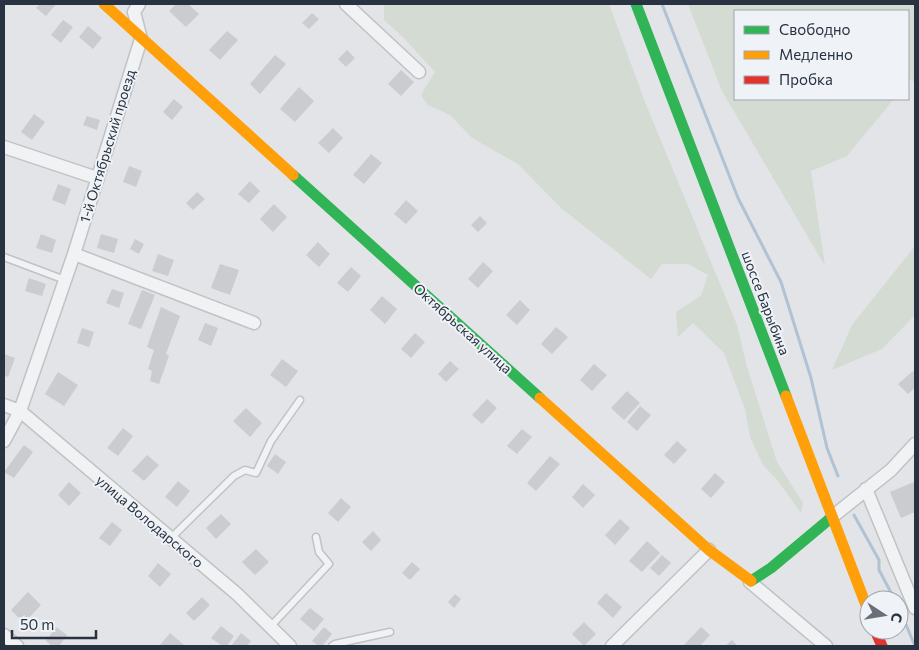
<svg xmlns="http://www.w3.org/2000/svg" width="919" height="650" viewBox="0 0 919 650" font-family="Commissioner,sans-serif">
	<rect width="100%" height="100%" fill="#e2e4e7"/>
	<!-- green -->
	<path fill="#d3dbd2" d="M384 4H609L645 102 737 325 747 367 777 462 803 503 801 513 779 482 763 465 750 437 745 409 724 353 693 323 678 337 676 312 701 296 708 275 688 264H662L651 279 561 208 518 164 472 138 450 115 428 105 421 95 435 72 403 37 384 20Z
		M688 4H915V82L910 79 908 81V11H735V99H894L847 156 811 171 825 266 722 91Z
		M915 246V315L882 349 832 370 852 325Z"/>
	<g fill="none" stroke-linecap="round" stroke-linejoin="round">
		<!-- stream -->
		<path stroke="#b0c2d3" stroke-width="3" d="M662 4 738 198 781 282 811 378 827 448 838 476
			M854 515 879 560V570L895 600
			M899 608 915 646"/>
	</g>
	<!-- building -->
	<path fill="#cacccf" d="M40 4H56L46 16 36 8Z
		M176 4H188L199 14 186 27 169 11Z
		M312 13 319 19 309 29 302 23Z
		M63 20 73 27 61 43 51 35Z
		M88 26 102 38 93 49 79 37Z
		M227 31 238 40 220 60 209 50Z
		M347 50 355 58 346 67 338 59Z
		M275 55 286 64 260 94 250 84Z
		M401 70 414 82 401 96 388 84Z
		M299 87 314 101 295 122 280 109Z
		M174 99 183 107 172 120 163 112Z
		M34 114 45 122 32 140 21 132Z
		M87 116 100 120 97 130 83 125Z
		M333 128 343 138 329 153 318 143Z
		M371 154 382 163 364 184 353 175Z
		M129 166 142 171 136 187 123 182Z
		M250 181 260 191 249 203 238 194Z
		M58 184 71 189 65 205 52 200Z
		M197 192 205 199 193 210 186 203Z
		M406 200 418 211 406 224 394 214Z
		M274 204 287 217 273 232 260 219Z
		M480 216 487 223 478 232 471 225Z
		M41 234 56 240 52 253 36 248Z
		M101 234 118 239 114 253 97 248Z
		M135 239 144 244 139 254 130 249Z
		M318 242 330 254 319 267 306 255Z
		M158 254 174 260 168 276 152 271Z
		M483 262 493 271 478 288 468 279Z
		M220 264 239 270 230 295 211 288Z
		M351 267 361 276 348 292 337 283Z
		M29 278 46 284 42 296 25 291Z
		M112 289 124 293 119 308 106 303Z
		M142 290 155 295 141 329 128 324Z
		M382 296 397 309 385 324 370 310Z
		M520 300 530 310 517 325 506 315Z
		M161 307 180 316 166 354 169 356 159 384 150 381 152 371 148 369 154 350 147 347Z
		M205 323 218 328 211 346 198 340Z
		M556 327 568 337 552 354 541 344Z
		M82 328 94 332 89 347 77 343Z
		M415 333 425 342 411 358 401 349Z
		M4 354 15 358 8 377 4 375Z
		M282 359 298 371 286 387 270 375Z
		M450 361 459 369 446 382 438 374Z
		M594 364 607 375 592 391 580 380Z
		M913 371 915 374V388L908 394 898 384Z
		M58 372 78 385 64 406 45 394Z
		M627 391 640 403 624 420 611 408Z
		M487 399 497 408 482 424 472 415Z
		M640 406 651 415 637 431 627 422Z
		M246 408 262 423 250 437 233 421Z
		M123 428 133 436 118 456 107 448Z
		M522 429 532 437 517 454 507 446Z
		M677 441 687 450 674 464 664 455Z
		M24 445 33 452 14 478 4 472Z
		M275 454 286 462 278 474 267 466Z
		M147 455 159 465 144 481 132 471Z
		M550 456 560 464 536 491 527 483Z
		M715 473 725 482 711 498 701 489Z
		M178 481 190 491 177 507 165 497Z
		M69 482 81 493 69 506 58 495Z
		M914 482 915 512 901 518 890 492Z
		M583 484 595 495 583 508 572 497Z
		M341 498 351 507 338 522 328 513Z
		M221 514 231 524 216 539 206 528Z
		M620 519 630 528 615 545 605 535Z
		M112 522 122 530 110 546 99 538Z
		M373 531 381 540 371 551 362 542Z
		M647 541 660 553 642 572 629 561Z
		M256 549 269 562 255 575 242 562Z
		M662 555 671 563 659 576 650 568Z
		M412 562 420 569 410 580 402 573Z
		M158 563 171 574 160 587 148 576Z
		M28 592 41 605 24 623 11 610Z
		M606 593 622 607 613 618 597 603Z
		M455 594 461 599 454 608 448 602Z
		M202 597 210 605 194 621 186 613Z
		M310 608 324 619 314 631 300 619Z
		M584 622 596 634 584 646 572 634Z
		M221 626 234 636 227 646H222L211 638Z
		M56 627 67 635 59 646H52L46 641Z
		M324 627 332 634 322 646H318L312 641Z
		M701 627 710 635 700 646H683Z
		M170 633 185 646H159Z
		M241 633 251 641 247 646H231Z
		M732 640 738 646H725Z"/>
	<g fill="none" stroke-linecap="round" stroke-linejoin="round">
		<!-- lane casing -->
		<g stroke="#c0c2c5" stroke-width="9">
			<path id="lane" d="M4 257 65 280
				M171 538 234 476 245 470 256 473 271 441 300 400
				M270 627 329 564 319 552 316 537
				M332 646 335 644 390 632"/>
		</g>
		<!-- street casing -->
		<g stroke="#c0c2c5" stroke-width="15">
			<path id="street" d="M346 4 419 72
				M4 147 97 178
				M74 254 254 323
				M4 405 20 411 237 594 290 646
				M4 441 20 411 74 254 141 39 134 12 139 4
				M866 489 915 608
				M832 517 891 470 915 444
				M750 582 826 646
				M4 635 17 646
				M612 646 709 550"/>
		</g>
		<!-- lane -->
		<use href="#lane" stroke="#f1f2f3" stroke-width="6"/>
		<!-- street -->
		<use href="#street" stroke="#f1f2f3" stroke-width="12"/>
		<!-- fast -->
		<path stroke="#30b455" stroke-width="11" d="M636 4 786 396
			M293 175 540 398
			M751 581 771 568 832 517"/>
		<!-- slow -->
		<path stroke="#ff9f0a" stroke-width="11" d="M104 4 293 175
			M786 396 869 613
			M540 398 709 550 751 581"/>
		<!-- jam -->
		<path stroke="#e5322d" stroke-width="11" d="M875 630 882 646"/>
	</g>
	<g text-anchor="middle" dominant-baseline="central" stroke-width="4" stroke-linejoin="round" paint-order="stroke">
		<!-- street labels -->
		<g font-size="14" fill="#283240" stroke="#eff2f6">
			<text transform="translate(107 146) rotate(-73)">1-й Октябрьский проезд</text>
			<text transform="translate(766 303) rotate(69)">шоссе Барыбина</text>
			<text transform="translate(463 328) rotate(42)">Октябрьская улица</text>
			<text transform="translate(150 521) rotate(40)">улица Володарского</text>
		</g>
	</g>
	<!-- border -->
	<rect width="919" height="650" fill="none" stroke="#283240" stroke-width="10"/>
	<!-- legend -->
	<rect x="734" y="10" width="175" height="90" fill="#eff2f6" stroke="#9fa5ad"/>
	<rect x="744" y="26" width="25" height="8" fill="#30b455" stroke="#9fa5ad"/>
	<text x="779" y="35" font-size="15" fill="#283240">Свободно</text>
	<rect x="744" y="51" width="25" height="8" fill="#ff9f0a" stroke="#9fa5ad"/>
	<text x="779" y="60" font-size="15" fill="#283240">Медленно</text>
	<rect x="744" y="76" width="25" height="8" fill="#e5322d" stroke="#9fa5ad"/>
	<text x="779" y="85" font-size="15" fill="#283240">Пробка</text>
	<!-- north arrow -->
	<g transform="translate(884 615) rotate(102)"><circle r="24" fill="#eff2f6" stroke="#9fa5ad"/>
	<path d="M0-4L9 19L0 12L-9 19Z" fill="#69707a"/>
	<text y="-8" font-size="14" font-weight="bold" text-anchor="middle" fill="#283240">С</text>
	</g>
	<!-- scale -->
	<path d="M12 630v8h84v-8" fill="none" stroke="#283240" stroke-width="2.5"/>
	<text x="20" y="630" font-size="15" fill="#283240" stroke="#eff2f6" stroke-width="4" paint-order="stroke">50 m</text>
</svg>
